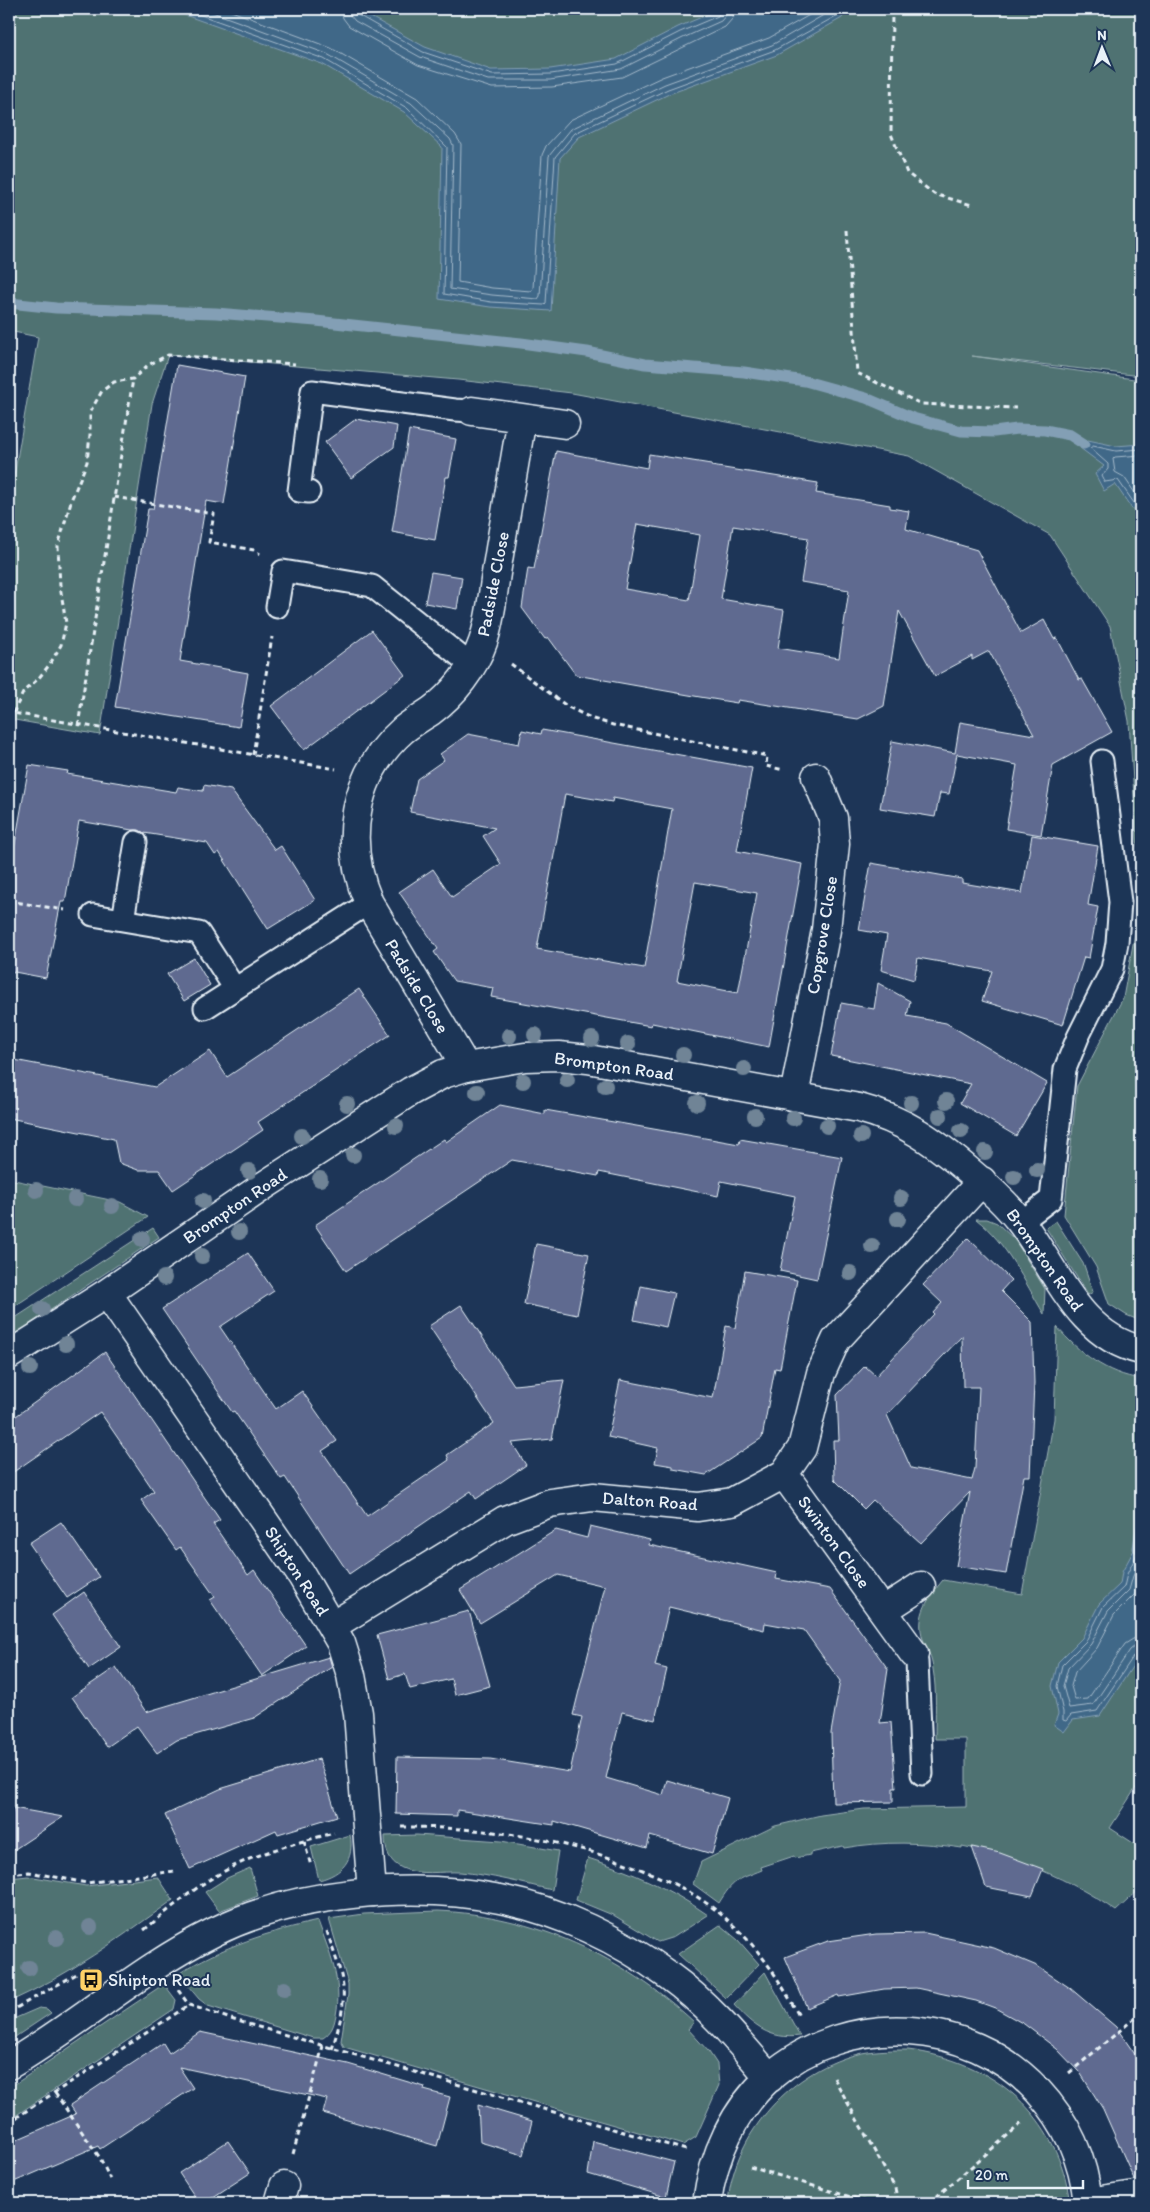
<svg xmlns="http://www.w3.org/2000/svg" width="1150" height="2212" viewBox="0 0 1150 2212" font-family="Itim,sans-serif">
	<rect width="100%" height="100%" fill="#1d3557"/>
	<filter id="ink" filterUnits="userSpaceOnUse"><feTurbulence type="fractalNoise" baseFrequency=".02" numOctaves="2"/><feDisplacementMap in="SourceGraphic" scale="10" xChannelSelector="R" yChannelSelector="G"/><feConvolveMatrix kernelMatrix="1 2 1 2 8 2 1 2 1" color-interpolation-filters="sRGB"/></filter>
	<g filter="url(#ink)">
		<!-- green -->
		<path fill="#4f7272" stroke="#9cb2b5" d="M9 9H1141V376L972 356 1141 380V1321L1126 1315 1109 1304 1096 1267 1064 1215 1077 1086 1123 998 1141 901 1129 721 1110 626 1050 535 909 456 572 393 458 380 168 355 152 404 100 735 9 719V506L38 337 9 331Z
			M9 1179 120 1202 148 1217 9 1310Z
			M976 1219H987L997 1223 1015 1240 1045 1289 1044 1314C1024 1281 1007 1243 976 1219Z
			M1056 1221 1084 1265 1093 1292 1088 1295 1046 1228Z
			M153 1228 159 1237 9 1338V1322Z
			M1057 1327C1079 1353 1107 1374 1141 1379V1780L1110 1828 1141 1848V1888L1116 1911C1070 1879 1017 1857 962 1846V1848C923 1842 883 1841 844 1848L843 1846 810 1853V1855L795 1858 794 1856 761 1867 762 1870C737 1880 733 1880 719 1903L693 1884 701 1862 775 1826 821 1815 864 1809 966 1807V1739H935C935 1716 937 1691 933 1669 932 1658 927 1649 923 1639 915 1615 929 1597 943 1580L1022 1594 1054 1419Z
			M350 1835C355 1860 342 1874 319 1880L311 1847Z
			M417 1835 501 1841 558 1851 552 1890C521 1883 491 1875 460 1872 442 1871 419 1876 402 1868 389 1862 385 1850 385 1836Z
			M588 1858C632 1872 671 1889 708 1915L674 1937 658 1942 615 1916 576 1900Z
			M250 1868 258 1896 219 1911 205 1892 227 1878Z
			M28 1876 86 1886 158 1877 173 1900C120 1938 69 1975 9 2002V1878Z
			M438 1911C534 1915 624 1957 694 2022L688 2029 709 2052 717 2064 719 2085 696 2137 683 2145 344 2047 341 2041 348 1995V1984L329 1919 364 1914Z
			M318 1921C329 1952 343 1981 336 2015 334 2025 332 2032 323 2038H313L208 2006 199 1999 178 1974C220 1947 271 1931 318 1921Z
			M720 1925 738 1940 759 1964 726 1998 678 1954Z
			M765 1972 800 2036C770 2040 753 2026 734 2005Z
			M164 1984 176 2000 174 2009 15 2116 9 2105V2088Z
			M39 2008 47 2009 51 2013 9 2041V2021Z
			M908 2050C994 2061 1059 2115 1070 2203H728C734 2132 792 2069 862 2053 877 2050 893 2050 908 2050Z"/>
		<!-- water -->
		<path fill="#406888" stroke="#839fb5" d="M168 9H356L425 47 491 70 550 69 616 59 678 27 721 9H846L842 18 777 55 669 94 579 137 560 158 551 311 490 307 439 299 442 147 404 112 322 64Z
			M1088 440 1116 446 1141 444V508L1132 509 1115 484 1104 491 1095 474 1104 466 1080 448Z
			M1135 1548H1141L1140 1655 1100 1716 1073 1720 1064 1732 1054 1725 1058 1714 1052 1686 1058 1662 1082 1638 1099 1604 1120 1584 1122 1572Z"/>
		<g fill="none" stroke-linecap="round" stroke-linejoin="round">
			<!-- shore -->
			<path stroke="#a5bacb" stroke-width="1" d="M184 9 324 59 407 108 447 147 444 294 491 302 544 305 546 303 555 157 575 133 668 89 775 50 838 15 840 9
				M204 9 327 54 411 103 450 139 453 145 450 289 492 295 538 299 540 296 549 156 571 129 665 84 772 45 834 9
				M226 9 331 48 417 98 455 134 461 144 458 282 492 288 531 291 533 288 542 155 546 146 570 120 662 77 769 38 820 9
				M341 9 343 18 349 26 418 65 492 88 552 87 622 77 725 27 733 18 735 9
				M349 9 350 15 355 21 420 57 488 80H550L621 69 683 38 721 21 726 15 727 9
				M355 9 358 15 423 52 492 75 551 74 617 64 680 32 718 16 721 9
				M1141 449 1116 451 1093 446 1090 448 1108 464V469L1102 476 1105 482 1118 480 1134 503H1141
				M1141 455 1115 457 1113 459 1115 472 1124 477 1137 496 1141 497
				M1141 1553 1137 1554 1127 1574 1124 1587 1103 1607 1086 1641 1062 1665 1057 1686 1063 1712V1720L1066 1721 1071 1715 1097 1711 1135 1654 1141 1651
				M1141 1561 1133 1576 1129 1590 1108 1611 1091 1644 1068 1668 1063 1686 1069 1708 1093 1705 1130 1650 1135 1646 1141 1645
				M1141 1576 1135 1594 1114 1615 1097 1648 1075 1672 1071 1686 1075 1700 1088 1699 1125 1644 1133 1639 1141 1637"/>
			<!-- stream -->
			<path stroke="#839fb5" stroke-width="11" d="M9 303 56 308 216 313 316 321 521 343 587 352 645 364 744 372 805 381 866 398 913 418 961 431 994 432 1017 429 1045 430 1070 435 1084 444
				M1138 1548 1141 1529"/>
		</g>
		<!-- building -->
		<path fill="#5e6b90" stroke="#e8f1f8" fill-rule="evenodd" d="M177 365 245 377 224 504 206 501 180 661 248 673 239 727 115 707 148 509H153Z
			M356 419 397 426 394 447 351 478 325 442Z
			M409 430 456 439 449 477H446L435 540 392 532Z
			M556 451 647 468 649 454 711 464V466L818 483 816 493 890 505V508L909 511 906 529 977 550 1021 633 1044 620 1054 639 1057 638 1079 680 1082 679 1112 732 1053 765 1041 835 1006 829 1017 765 957 754 949 794 940 793 935 817 880 808 892 741 955 753 960 722 1034 735 989 651 972 660V656L935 676 899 611 884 706 858 719 738 700 737 703 700 697 576 675 548 637 545 639 522 608 528 568 534 569ZM637 524 700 535 689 600 625 589ZM733 526 808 538 801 582 849 590 839 658 778 648 784 610 721 599Z
			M431 572 462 577 457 609 425 603Z
			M372 630 405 675 304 750 271 706Z
			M522 730 541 734 542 730 752 768 737 851 802 864 769 1047 652 1023 651 1026 491 997 493 988 454 981 434 952 438 949 399 892 433 869 452 897 501 864 483 836 495 828 410 812 417 779 444 760 440 754 468 734 519 744ZM565 794 612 802 613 798 672 809 644 968 537 949ZM695 882 757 893 738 993 677 981Z
			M29 765 68 771 67 774 176 792 178 787 203 791 204 785 231 790 275 850 281 846 315 900 268 929 219 852 215 855 207 843 144 833 139 830H132L79 821 65 902H61L46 978 9 971V877Z
			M1032 835 1098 846 1088 905 1098 907 1089 958 1084 957 1063 1025 982 1001 992 971 918 958 914 980 881 970 887 935 859 930 871 863 962 879V883L1022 893Z
			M194 958 210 985 184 1001 167 974Z
			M878 983 910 1001 907 1016 946 1023 1047 1083 1016 1136 960 1103 971 1084 831 1056 841 1003 874 1009Z
			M359 989 390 1035 258 1122 263 1130 173 1190 159 1170H138L119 1163 114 1139 9 1118V1059L155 1087 210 1051 227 1077Z
			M500 1105 545 1114V1110L739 1144 740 1139 842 1157 817 1279 780 1271 795 1196 721 1181 718 1196 599 1172 598 1176 512 1160 346 1271 315 1225 444 1139 446 1142Z
			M968 1238 1011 1280 1001 1291 1032 1322 1034 1383 1030 1476H1024L1006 1574 956 1566 970 1492 921 1543 873 1500 864 1509 834 1479 833 1440H839L837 1395 865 1366 876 1376 934 1314 933 1313 942 1303 923 1285ZM962 1336 963 1387H979L975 1468 972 1480 911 1468 887 1415Z
			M536 1244 589 1254 577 1315 524 1304Z
			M248 1253 274 1291 220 1327 276 1409 302 1391 337 1441 322 1451 367 1516 449 1460 447 1455 494 1423 429 1326 461 1305 514 1385 564 1380 552 1439 512 1443 526 1465 476 1499 471 1491 349 1574 285 1477 281 1479 234 1411 232 1412 162 1309Z
			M745 1271 797 1280 780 1369 775 1368 762 1438 706 1475 673 1469V1466L655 1463 658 1448 608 1437 620 1380 713 1398 726 1326 735 1328Z
			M641 1286 674 1293 666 1327 634 1320Z
			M105 1352 220 1520 213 1524 248 1575 254 1570 306 1646 262 1676 210 1600 215 1597 180 1547 176 1550 141 1500 154 1491 100 1412 9 1475V1421Z
			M61 1522 99 1577 67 1598 29 1543Z
			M590 1526 650 1540 649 1545 777 1573 776 1579 830 1589 888 1669 880 1723 891 1722 896 1788H893V1802L833 1803 831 1733 840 1681 804 1630 765 1623 764 1630 669 1607 655 1666 667 1669 655 1720 622 1712 606 1778 663 1795 667 1780 728 1798 712 1854 650 1836 647 1848 554 1821V1825L457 1810V1816L396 1814 397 1757 490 1759 570 1772 582 1717 573 1715 605 1586 558 1575 480 1623 460 1590 556 1530 587 1538Z
			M84 1592 121 1647 89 1669 52 1615Z
			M469 1611 490 1686 455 1695 451 1679 410 1689 405 1674 389 1679 377 1635Z
			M329 1657 332 1667 254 1718 177 1740 157 1753 137 1726 107 1747 72 1697 116 1667 146 1712Z
			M319 1759 337 1816 278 1834 276 1830 190 1869 165 1815 220 1789Z
			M13 1808 63 1817 9 1853V1826Z
			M972 1847 1000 1853 1043 1869 1032 1896 986 1887Z
			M925 1933 994 1948 1037 1966 1070 1988 1116 2027 1141 2063V2179H1134L1103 2109 1081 2074 1057 2049 1024 2024 995 2008 976 2001 916 1988 884 1989 839 1997 838 1995 807 2008 785 1957 828 1941 876 1934Z
			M200 2032 348 2064 425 2087 424 2090 450 2097 437 2146 323 2113 327 2099 179 2067 193 2088 100 2149 98 2146 9 2184V2143L76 2114 70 2105 163 2043 169 2053Z
			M478 2105 532 2121 523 2155 480 2142Z
			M228 2141 250 2173 204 2203H199L179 2173Z
			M593 2141 674 2162 666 2197 588 2174Z"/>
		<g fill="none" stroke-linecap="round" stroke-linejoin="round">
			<!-- lane casing -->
			<g stroke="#e8f1f8" stroke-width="25">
				<path id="lane" d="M309 492 299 491 312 391 455 410 472 411
					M277 607 283 571 372 586 471 665
					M93 915 199 933 235 989
					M123 920 136 842
					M205 1008 369 903
					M1021 1222 1051 1199 1065 1069 1078 1037 1112 969 1117 943 1120 902 1102 761
					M914 1654 917 1662 922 1774"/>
			</g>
			<!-- street casing -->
			<g stroke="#e8f1f8" stroke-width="31">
				<path id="street" d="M472 411 565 424
					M466 1067 369 903C343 843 352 775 403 730 412 723 422 717 431 711 454 694 474 668 483 642 491 619 493 591 497 567 505 517 514 467 522 418
					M794 1096 826 930 835 844 833 818 816 777
					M107 1293 302 1576 341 1643 351 1675 358 1713 372 1892
					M9 1355 107 1293 265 1185 411 1091 443 1074 466 1067 525 1057 559 1056 588 1059 859 1108C905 1120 935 1142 970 1172 988 1187 1005 1202 1019 1220 1055 1265 1077 1336 1141 1350
					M784 1474 914 1654
					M884 1610 921 1586
					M332 1626 505 1520 550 1503 593 1497 698 1507 732 1502 784 1474 802 1448 821 1373 836 1340 982 1181
					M1088 2202 1141 2194
					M279 2203 284 2186"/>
			</g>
			<!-- secondary casing -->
			<g stroke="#e8f1f8" stroke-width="31">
				<path id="secondary" d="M9 2065C79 2024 141 1968 214 1932 294 1892 412 1881 500 1899 560 1911 620 1940 669 1976 708 2004 739 2042 770 2078
					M707 2203C713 2155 734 2110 770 2077 847 2010 968 2016 1038 2091 1067 2122 1084 2161 1088 2203"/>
			</g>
			<!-- path -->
			<path stroke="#e8f1f8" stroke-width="3" stroke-dasharray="5 4" stroke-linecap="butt" d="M892 9 891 134 907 173 934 194 972 205
				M847 230 857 373 921 404 1016 408
				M114 497 214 514 209 542 254 550 260 554
				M511 664 568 707 593 719 613 725 767 756 766 766 784 770
				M13 713 24 691 38 679 50 664 61 645 66 623 60 586 58 546 72 498 87 462 90 435V412L102 391 114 382 133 379 148 365 168 355 295 364
				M78 726 133 379
				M9 737 13 713 336 769
				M253 755 272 637
				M9 901 65 910
				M402 1827C478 1827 552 1836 624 1863 660 1876 694 1891 723 1916 758 1946 779 1978 800 2018
				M304 1841 311 1866
				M9 1874 29 1872 87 1883 175 1871
				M144 1930C169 1910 193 1888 221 1873 256 1853 295 1843 334 1833
				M327 1931C332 1949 341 1968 343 1987 345 2007 338 2030 332 2049
				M178 1990 189 2005 234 2020 686 2150
				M9 2012 89 1967
				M1069 2073 1141 2013
				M834 2078 895 2188 898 2203
				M55 2093 100 2158 110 2179
				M9 2124 17 2117 189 2005
				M293 2154 323 2046
				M750 2167 871 2203
				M929 2203 1022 2123"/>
			<!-- lane -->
			<use href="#lane" stroke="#1d3557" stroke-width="21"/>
			<!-- street -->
			<use href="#street" stroke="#1d3557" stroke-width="28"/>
			<!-- secondary -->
			<use href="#secondary" stroke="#1d3557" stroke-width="28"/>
		</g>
		<!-- trees -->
		<g fill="#6f8496">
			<circle cx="535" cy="1035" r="8"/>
			<circle cx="509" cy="1036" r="8"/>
			<circle cx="592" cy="1039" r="8"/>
			<circle cx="628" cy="1044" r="8"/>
			<circle cx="683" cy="1055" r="8"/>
			<circle cx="744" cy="1069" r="8"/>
			<circle cx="567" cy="1080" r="8"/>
			<circle cx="523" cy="1081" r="8"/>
			<circle cx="605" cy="1086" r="8"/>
			<circle cx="477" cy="1092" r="8"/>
			<circle cx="946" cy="1101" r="8"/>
			<circle cx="697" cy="1103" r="8"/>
			<circle cx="911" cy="1103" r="8"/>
			<circle cx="347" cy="1104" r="8"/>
			<circle cx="755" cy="1116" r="8"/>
			<circle cx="940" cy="1116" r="8"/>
			<circle cx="793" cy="1118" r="8"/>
			<circle cx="396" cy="1126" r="8"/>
			<circle cx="827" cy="1126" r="8"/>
			<circle cx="961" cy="1131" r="8"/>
			<circle cx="302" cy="1136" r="8"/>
			<circle cx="861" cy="1136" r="8"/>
			<circle cx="985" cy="1152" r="8"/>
			<circle cx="353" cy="1155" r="8"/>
			<circle cx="1037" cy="1170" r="8"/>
			<circle cx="249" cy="1171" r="8"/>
			<circle cx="1014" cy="1177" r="8"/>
			<circle cx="320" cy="1179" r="8"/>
			<circle cx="36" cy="1190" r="8"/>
			<circle cx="901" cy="1198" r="8"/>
			<circle cx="75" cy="1199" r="8"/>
			<circle cx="203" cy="1201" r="8"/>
			<circle cx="112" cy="1206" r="8"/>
			<circle cx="898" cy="1219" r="8"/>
			<circle cx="239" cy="1232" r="8"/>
			<circle cx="142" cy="1239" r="8"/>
			<circle cx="872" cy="1246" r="8"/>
			<circle cx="202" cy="1256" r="8"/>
			<circle cx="850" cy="1273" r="8"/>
			<circle cx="164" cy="1278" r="8"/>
			<circle cx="42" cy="1309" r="8"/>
			<circle cx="66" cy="1344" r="8"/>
			<circle cx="30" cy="1368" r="8"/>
			<circle cx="90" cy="1927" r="8"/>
			<circle cx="56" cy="1938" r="8"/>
			<circle cx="29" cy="1968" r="8"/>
			<circle cx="284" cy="1989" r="8"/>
		</g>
	</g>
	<!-- icons -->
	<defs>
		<g id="bus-square" transform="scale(1.25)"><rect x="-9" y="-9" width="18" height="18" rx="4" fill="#ffd166" stroke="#1d3557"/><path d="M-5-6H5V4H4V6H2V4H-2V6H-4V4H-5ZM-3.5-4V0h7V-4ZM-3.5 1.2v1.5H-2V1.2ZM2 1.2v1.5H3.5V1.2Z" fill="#111"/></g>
	</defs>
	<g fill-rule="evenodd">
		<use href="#bus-square" x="91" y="1980"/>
	</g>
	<g text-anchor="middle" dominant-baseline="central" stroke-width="4" stroke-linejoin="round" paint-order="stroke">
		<!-- street labels -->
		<g font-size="18" fill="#e8f1f8" stroke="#1d3557">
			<text transform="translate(493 584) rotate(-79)">Padside Close</text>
			<text transform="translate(822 935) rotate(-81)">Copgrove Close</text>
			<text transform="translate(417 986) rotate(59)">Padside Close</text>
			<text transform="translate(614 1066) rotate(8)">Brompton Road</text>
			<text transform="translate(235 1206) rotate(-34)">Brompton Road</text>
			<text transform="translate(1045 1260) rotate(55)">Brompton Road</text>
			<text transform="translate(650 1501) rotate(4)">Dalton Road</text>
			<text transform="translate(834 1542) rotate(54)">Swinton Close</text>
			<text transform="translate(297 1571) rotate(57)">Shipton Road</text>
		</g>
		<!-- poi labels -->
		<g font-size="18" fill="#e8f1f8" stroke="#1d3557" text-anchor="start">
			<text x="108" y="1980">Shipton Road</text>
		</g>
	</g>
	<!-- margin -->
	<rect width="1150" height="2212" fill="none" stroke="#1d3557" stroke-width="30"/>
	<rect x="15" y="15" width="1120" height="2182" fill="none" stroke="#e8f1f8" stroke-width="2" filter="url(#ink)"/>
	<!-- north arrow -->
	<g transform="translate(1102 48) rotate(359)" stroke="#1d3557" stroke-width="4" paint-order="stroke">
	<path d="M0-4L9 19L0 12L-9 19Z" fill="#e8f1f8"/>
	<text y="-8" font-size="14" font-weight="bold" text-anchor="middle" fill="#e8f1f8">N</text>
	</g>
	<!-- scale -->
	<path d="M968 2180v8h115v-8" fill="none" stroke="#e8f1f8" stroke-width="2.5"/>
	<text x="975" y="2180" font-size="15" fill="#e8f1f8" stroke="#1d3557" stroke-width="4" paint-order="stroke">20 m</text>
</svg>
